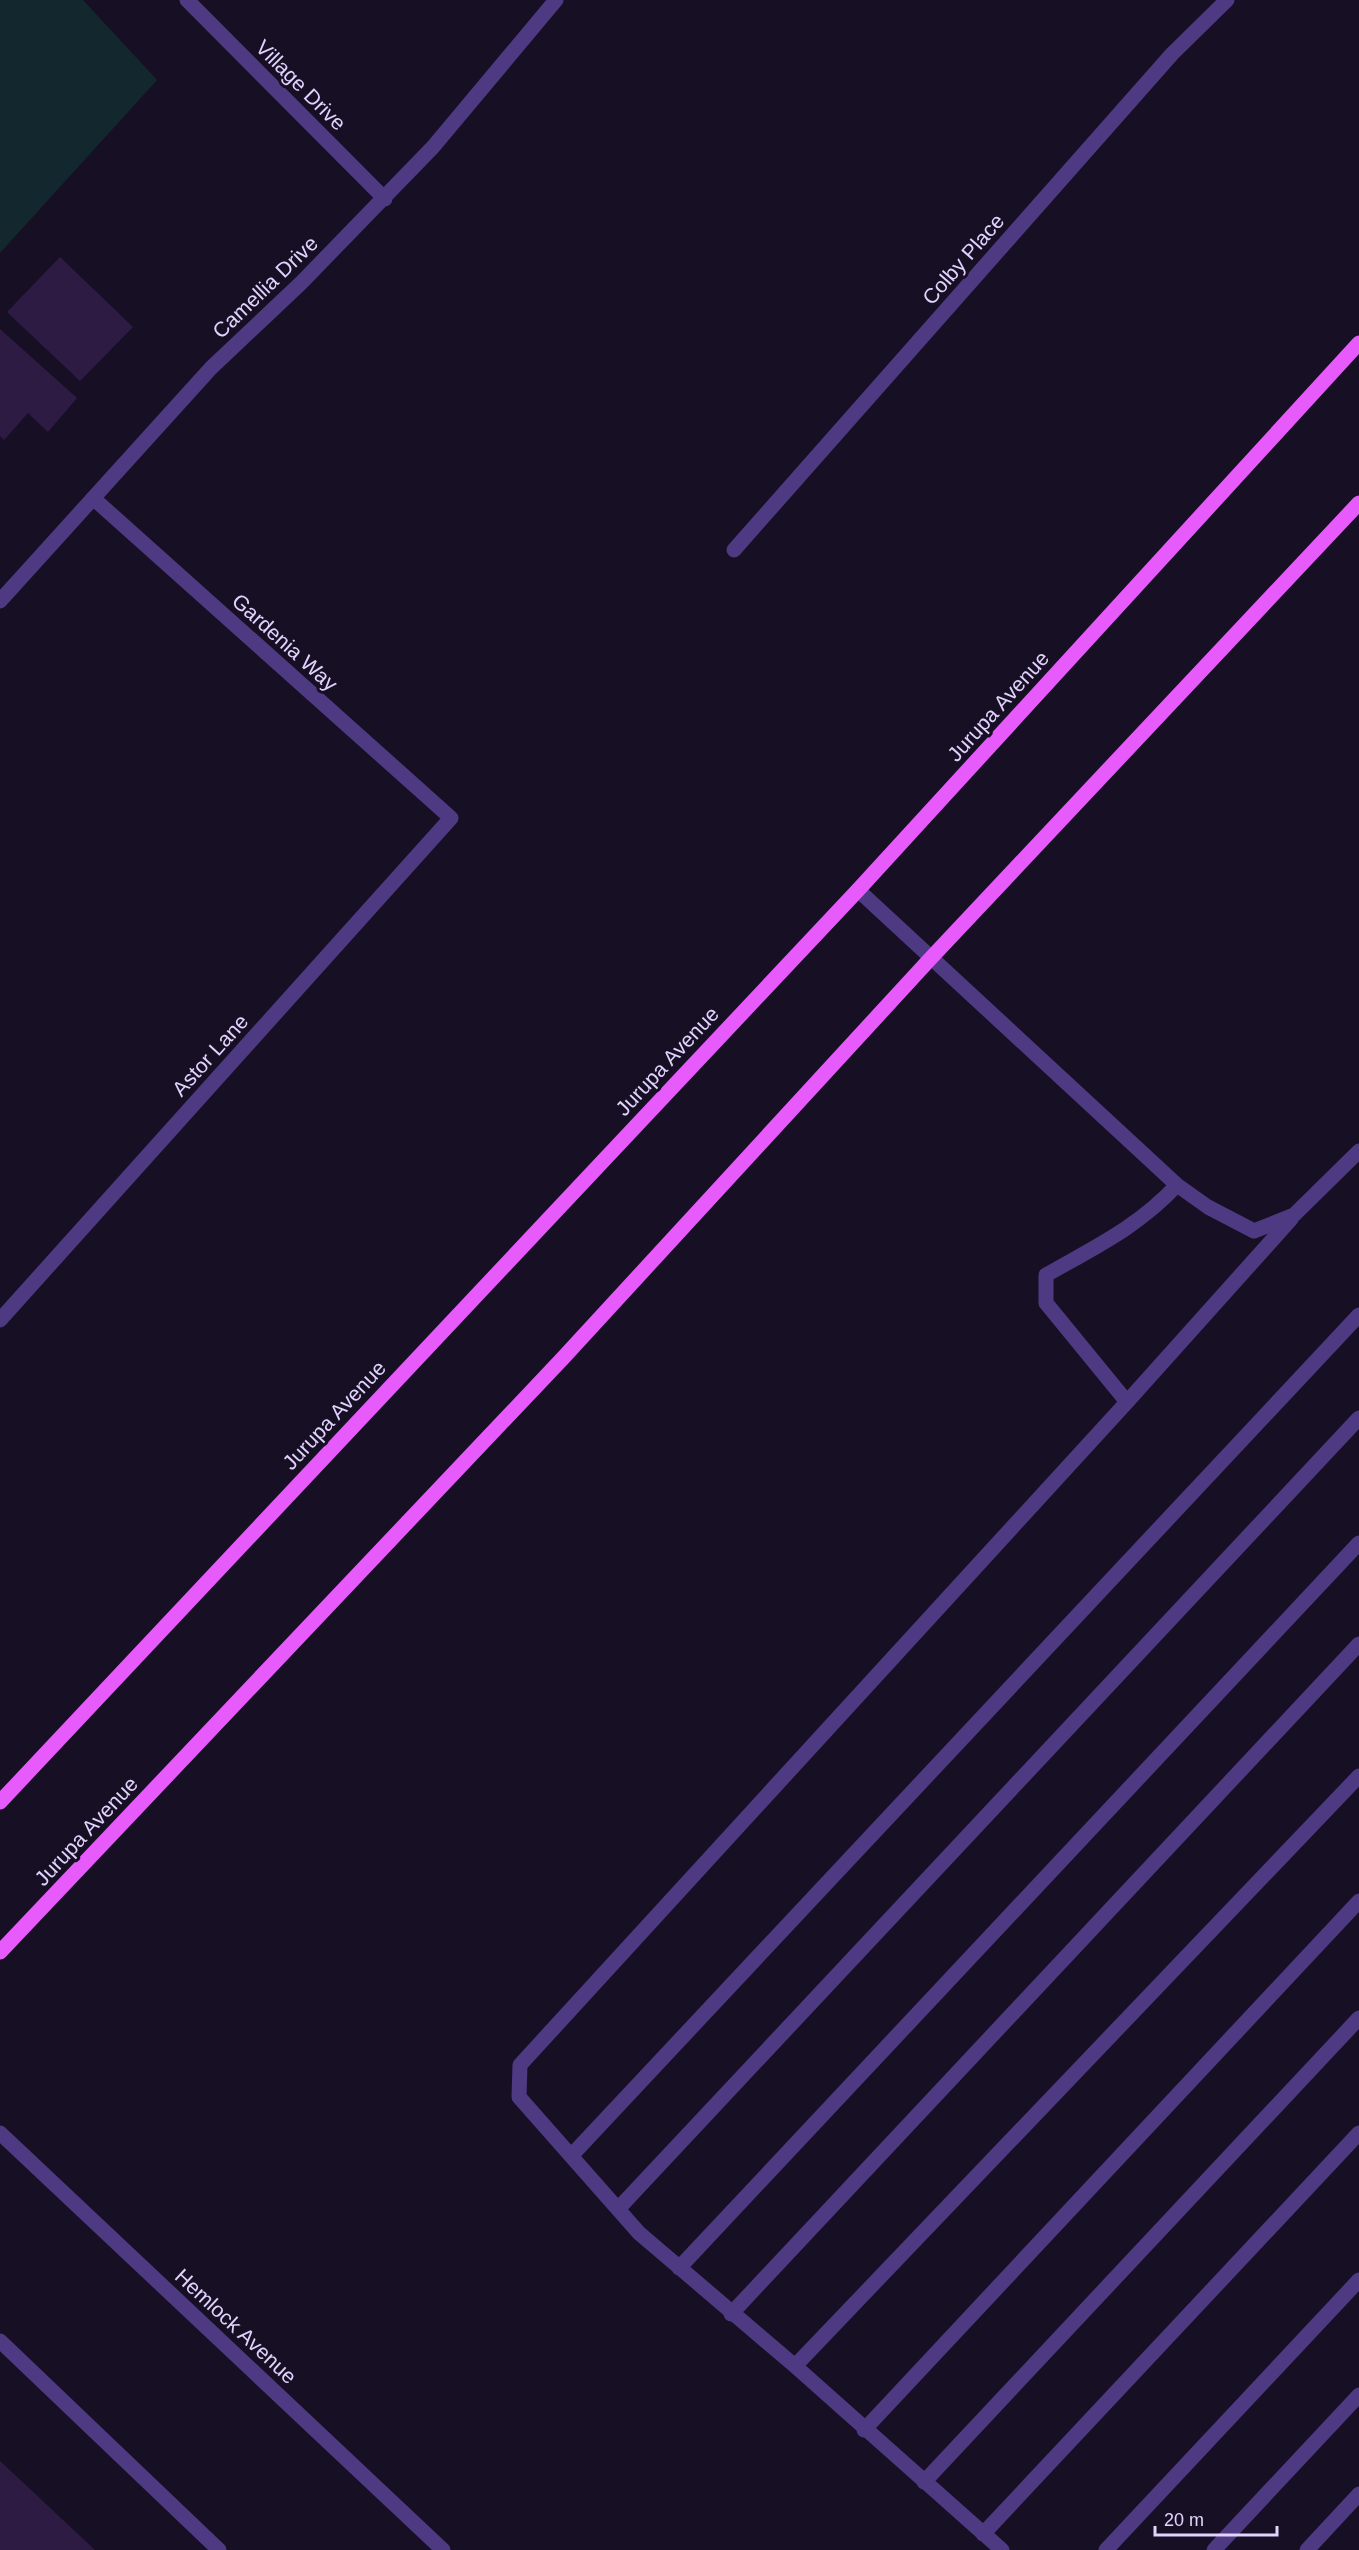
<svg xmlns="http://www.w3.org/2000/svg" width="1359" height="2550" viewBox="0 0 1359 2550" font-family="Helvetica,sans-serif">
	<rect width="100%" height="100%" fill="#170f24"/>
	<!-- green -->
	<path fill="#12282e" d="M0 0H83L157 80 0 253Z"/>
	<!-- building -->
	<path fill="#2d1b44" d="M60 257 133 327 80 381 7 312Z
		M0 329 77 398 48 432 28 413 4 440 0 436Z
		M0 2461 95 2550H0Z"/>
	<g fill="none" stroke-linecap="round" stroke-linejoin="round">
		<!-- lane -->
		<path stroke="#4e3a82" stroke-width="15" d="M858 890 1177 1185 1208 1207 1254 1231 1294 1215 1359 1151
			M1127 1402 1291 1219
			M571 2156 1359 1315
			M618 2209 1359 1418
			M679 2268 1359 1543
			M731 2314 1359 1644
			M0 2341 219 2550
			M795 2366 1359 1776
			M864 2430 1359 1901
			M924 2482 1359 2018
			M983 2534 1359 2133
			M1002 2550 795 2366 639 2233 519 2097 520 2065 1127 1402 1046 1303V1275C1095 1247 1138 1227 1177 1185
			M1106 2550 1359 2280
			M1214 2550 1359 2395
			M1307 2550 1359 2494"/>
		<!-- street -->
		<path stroke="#4e3a82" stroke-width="15" d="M187 0 385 199
			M734 550 1172 54 1227 0
			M0 601 211 368 301 283 433 147 556 0
			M0 1320 451 818 93 498
			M0 2133 443 2550"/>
		<!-- primary -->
		<path stroke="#e75bfc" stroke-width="15" d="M0 1802 858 890 1359 343
			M0 1952 563 1358 930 959 1359 503"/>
	</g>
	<g text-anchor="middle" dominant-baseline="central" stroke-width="6" stroke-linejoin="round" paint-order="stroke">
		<!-- street labels -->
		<g font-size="21" fill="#e2d2fe" stroke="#170f24">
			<text transform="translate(301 85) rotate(45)">Village Drive</text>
			<text transform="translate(963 259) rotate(-49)">Colby Place</text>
			<text transform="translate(265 287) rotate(-44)">Camellia Drive</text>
			<text transform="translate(285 642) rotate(42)">Gardenia Way</text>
			<text transform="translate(998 706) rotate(-48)">Jurupa Avenue</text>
			<text transform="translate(210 1055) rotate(-48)">Astor Lane</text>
			<text transform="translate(667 1061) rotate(-47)">Jurupa Avenue</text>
			<text transform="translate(334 1415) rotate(-47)">Jurupa Avenue</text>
			<text transform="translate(86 1831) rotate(-47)">Jurupa Avenue</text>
			<text transform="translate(236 2326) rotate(43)">Hemlock Avenue</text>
		</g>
	</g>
	<!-- scale -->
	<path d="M1155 2526v9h122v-9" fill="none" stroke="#e2d2fe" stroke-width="3"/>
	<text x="1164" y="2526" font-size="18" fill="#e2d2fe" stroke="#170f24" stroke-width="4.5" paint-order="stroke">20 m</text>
</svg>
